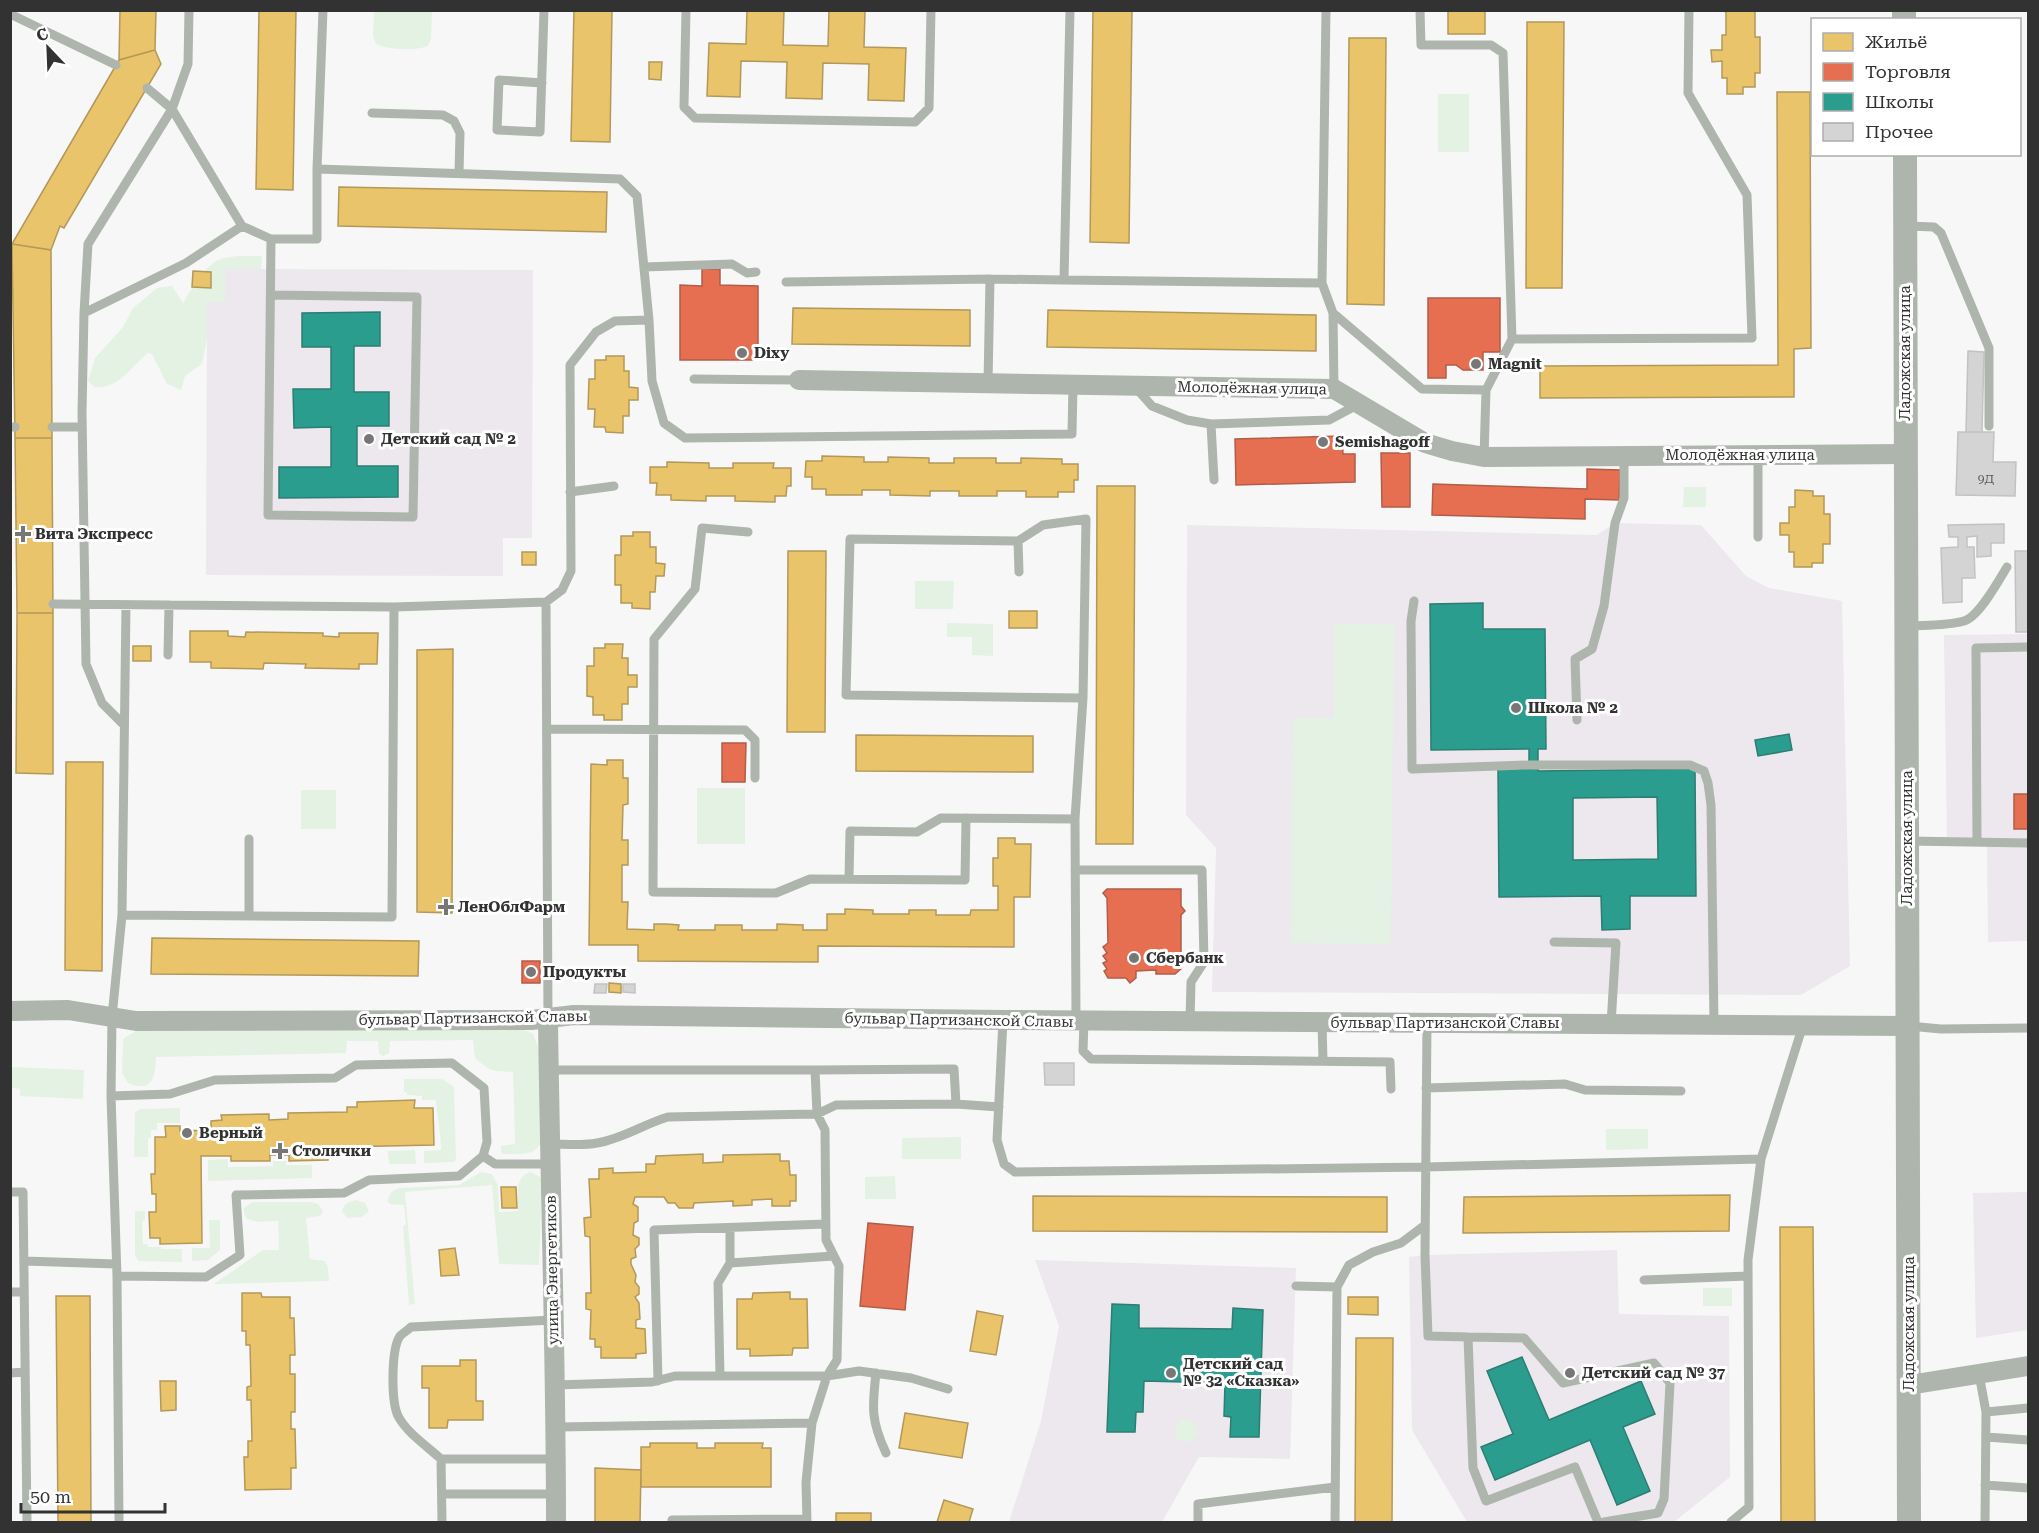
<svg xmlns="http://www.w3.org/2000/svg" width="2039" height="1533" viewBox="0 0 2039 1533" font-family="'Roboto Serif',serif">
	<rect width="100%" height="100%" fill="#f8f7f8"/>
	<!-- built -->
	<path fill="#ece8ee" d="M225 269 533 270 532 538H503V576L206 575 207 302Z
		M1615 523 1701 525 1746 576 1769 588 1842 601 1850 966 1801 995 1212 992 1216 848 1186 815 1187 525 1597 535Z
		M2028 634V941L1988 942 1987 846H1947L1944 635Z
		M2028 1192V1330L1976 1338 1973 1193Z
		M1617 1250 1619 1314 1729 1316 1730 1477 1674 1522H1467L1412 1430 1409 1257 1425 1255Z
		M1035 1260 1296 1268 1290 1459 1199 1457 1162 1522H1009L1041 1421 1059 1326Z"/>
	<!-- green -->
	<path fill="#e3f2e3" d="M374 11H432L431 39 428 46C414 51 390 50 376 44L373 36Z
		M1438 94H1469V152H1438Z
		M239 256H262L261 269H225V302H207V339L202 364 185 376 181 390 167 384 152 354 148 353C131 367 118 390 94 387L88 381 95 358 123 327 133 308 157 288 172 286 183 303C192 289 204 266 220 259 226 257 233 257 239 256Z
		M1684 487H1706V507H1683Z
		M915 581H954L953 609H915Z
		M947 623 993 624V656L972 655V637H947Z
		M1334 624H1394L1391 944 1291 943 1293 718H1334Z
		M697 788H745V844H697Z
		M301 790H336V829H301Z
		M518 1029 527 1031 533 1034 539 1049 542 1142C533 1157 519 1154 503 1154L501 1151V1146L515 1144 513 1072C491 1071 492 1072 475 1058L473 1040 390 1041 389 1053 383 1056 379 1053 378 1041H347L346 1053 156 1057C155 1075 154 1094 128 1083L122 1073 123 1042 124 1038 136 1031Z
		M11 1067 84 1070 83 1099 20 1096V1089L11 1087Z
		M404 1079H442L454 1087 456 1160 453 1162 424 1163V1151L441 1150C441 1133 437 1118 436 1100H422V1096L407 1095V1092H404Z
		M180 1108V1123H157V1130H151V1138H148V1157H134L135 1112 141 1109Z
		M1606 1129H1648V1149L1606 1150Z
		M961 1137V1159H902V1138Z
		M415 1150 416 1164H389L388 1151Z
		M228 1159V1167L273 1166V1161H286V1165H312V1178L208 1181V1160Z
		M481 1172 492 1174 498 1185 499 1212 518 1211C519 1198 513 1176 531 1172L540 1177 542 1182 539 1265 499 1264 492 1185 405 1192 415 1304 409 1305 403 1226 406 1225 404 1205 390 1204 388 1201C389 1193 392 1190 400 1188L459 1185Z
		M895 1176 896 1199H865V1177Z
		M356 1200 365 1203 369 1211 362 1217 347 1218 342 1211C344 1204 349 1201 356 1200Z
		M253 1202H312L318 1204 323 1211 320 1216 306 1218 310 1259 325 1261 328 1268 329 1281 214 1284 263 1250H279L278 1221C266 1221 241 1226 244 1208Z
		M135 1211H145V1220L142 1221 143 1244H147L148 1247H161V1249H182V1262L138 1261 135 1255Z
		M209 1220H220V1250L208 1260 192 1261V1248H210Z
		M1703 1288H1732V1306H1703Z
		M1175 1431a11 11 0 1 1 22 0a11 11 0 1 1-22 0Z"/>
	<!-- homes -->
	<path fill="#e9c46a" stroke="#b2985a" stroke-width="1.5" d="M120 10H156L155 50 119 60Z
		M259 10H296L293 190 256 189Z
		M574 10H612L610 142 571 141Z
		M747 10H784L783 45 828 46 829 10 865 11 864 47 906 48 904 101 868 100 869 64 823 63 822 99 786 98 787 62 741 61 740 97 707 96 709 43 746 44Z
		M1093 10H1132L1129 243 1090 242Z
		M1448 10H1485V34H1448Z
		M1721 10H1755V37H1760V73H1755V87H1743V94H1727V78H1722V61L1712 62 1711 50H1722V35H1726V12Z
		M1527 22H1564L1562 288H1526Z
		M1349 38H1386L1384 305 1347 304Z
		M155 50 161 64 64 228 60 226 51 250 12 244 119 60Z
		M649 62H662L661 80 649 79Z
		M1777 92H1810L1811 348 1794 349V397L1540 398V366L1778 365Z
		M339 187 607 192 606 232 338 226Z
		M12 244 51 250 52 438H15Z
		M193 271 211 272V288L192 287Z
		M793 308 970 310V346L792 344Z
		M1048 310 1316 315V351L1047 347Z
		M606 356H624V371H629V387L638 388V400H629V416H623V433L606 432 605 427H594L595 409H588L589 379H595V360H606Z
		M15 438H52L53 613H17Z
		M822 456 864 457V462H888V457L929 458V463H954V458H996V463H1021V458L1062 459V464H1078V480H1074V492H1058V497H1026V491H997V496H959V491H930V496L890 495V490H862V495H826V489H812V477H805L806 461H822Z
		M667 462 709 463V468H733V463H774L773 468H791V486H787L786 496H775V502L735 501V496H706V501L671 500V495H656L657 483H650V467H667Z
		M1097 486H1135L1133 844H1096Z
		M1795 490 1813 491V496H1824V514H1830V544H1823V563H1812V567H1794V552H1789V535H1780V523H1789V507H1795Z
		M633 532H650V547H656V563L665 564 664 576H656L655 592H650V609L632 608V603H621V585H615V555H621V536H633Z
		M788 551H826L825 732H787Z
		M522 552H536V565H522Z
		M1009 611H1037V628H1009Z
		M17 613H53V774L16 773Z
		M190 631H228V636L245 637 246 632 323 633V636L339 637V633H378L377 664H359V669L305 668 306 664 264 663 263 669 211 668V662H190Z
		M605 644H623L622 658H628V675H637V687H628V704H622V720H604V715H593V697L587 696V666H594V648H605Z
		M133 646H151V661H133Z
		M453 649 452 913 417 912V650Z
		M856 735 1033 736V772L856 771Z
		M607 760H623V778H628V804L623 805 622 840H628V865H622V902H628L627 929 654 930V924H666L679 925 678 930H715V925H742V930H777V924L803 925V930H827V914H845V909L873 910V914H909V910H936V915H970L971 910H998V886H993V858H998V838H1015V844H1031L1030 897H1014V947L818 946V962L638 961V945H589L591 764 607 765Z
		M66 762H103L102 971 65 970Z
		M152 938 419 941 418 976 151 974Z
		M609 983 621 984V993L609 992Z
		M415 1100 414 1108H433L434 1145 338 1147V1154H328V1160L289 1161V1155H270V1161H231V1156H201L202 1243 160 1244V1238H150L149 1212H156V1194H152L151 1174H155V1137H166L165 1126H180V1131L211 1130V1121L222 1120 221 1115 269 1114V1120L288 1119V1113L347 1112V1107H357V1102Z
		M703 1154V1163L723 1162V1155L780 1154V1161H789L790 1175H796V1201H790V1206H772V1199L752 1200V1205L733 1206V1201L694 1203 693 1208H679L675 1203H668L664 1197H635L633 1204 638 1207V1221L634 1223 633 1235 639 1238V1245L635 1249 636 1257 631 1259V1264L636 1275 635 1282 639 1287V1294L635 1297 639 1303 640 1319 636 1320V1328L645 1329 646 1353 636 1354V1358H601V1347H595V1339H590L591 1310 586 1309V1293H591L590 1237 585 1236 584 1218 591 1217 589 1179H599V1169L613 1168V1173L646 1172V1164H655L656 1156Z
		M501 1187H516L517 1208H502Z
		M1730 1195 1729 1231 1463 1233 1464 1197Z
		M1033 1196 1387 1197V1232L1033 1231Z
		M1780 1227H1813L1815 1522H1781Z
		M455 1248 459 1275 441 1276 439 1250Z
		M790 1292V1299H807L808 1348H793L792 1355 750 1356V1349H737V1299H752L753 1293Z
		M242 1293H261L262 1297H290V1318H294L295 1355H290V1374H295V1412H291V1429H295L296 1468H291V1489L245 1490 244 1457H248V1441H252L251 1400H247V1387L251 1386 250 1345H246V1331H242Z
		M56 1296H90L91 1522H58Z
		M1348 1297H1378V1315L1348 1314Z
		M977 1311 1003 1316 996 1355 970 1351Z
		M1356 1338H1393L1392 1522H1355Z
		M460 1360H476V1401H483V1420H448L447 1428H429V1388H422V1366H460Z
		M160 1381H176V1410L161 1411Z
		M905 1413 968 1423 962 1458 899 1448Z
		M650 1443H697V1448H715V1443H763L762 1448H771V1487H641V1447H650Z
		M595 1468 641 1470 640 1522H595Z
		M944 1500 973 1509 969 1522H937Z
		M836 1513H871V1522H836Z"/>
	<!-- shops -->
	<path fill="#e76f51" stroke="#b15d48" stroke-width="1.5" d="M702 269H720V285L758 286V360H680V285L702 286Z
		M1428 298H1500V352H1483V370H1463L1456 365H1446V378H1428Z
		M1342 436 1343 454H1355V482L1236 485 1235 439Z
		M1381 453H1410V507H1382Z
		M1587 469 1620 470 1619 500 1585 499V519L1432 515 1433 484 1587 489Z
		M722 743H746L745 782H722Z
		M2014 794H2028V829H2014Z
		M1107 889H1181V906L1185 911 1181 915V969L1175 974H1156V970L1136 971V978L1130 983 1126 978H1108L1104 971 1107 969 1103 963 1107 961 1103 956 1107 953 1103 947 1108 943 1107 898 1103 893Z
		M522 961H540V983H522Z
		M868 1223 913 1227 905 1310 860 1306Z"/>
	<!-- schools -->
	<path fill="#2a9d8f" stroke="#2d7d73" stroke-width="1.5" fill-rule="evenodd" d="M380 312V346H354V392H389V426H357V466H398V497L279 498V467H331V427L294 428 293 389H331V347H302V313Z
		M1483 603V629H1545L1546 749H1538V771L1695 769 1696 896H1630V929L1602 930 1601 896 1499 897 1498 769H1529V749L1431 750 1430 604ZM1657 797 1658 859 1573 860V798Z
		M1789 734 1792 750 1758 756 1755 740Z
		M1112 1304 1139 1305V1328L1232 1329 1233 1308 1263 1310 1259 1437H1230L1231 1417 1224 1416 1225 1383 1144 1381 1143 1412H1136L1135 1432H1107Z
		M1522 1357 1549 1420 1641 1381 1655 1414 1623 1427 1650 1491 1617 1505 1590 1440 1495 1480 1481 1447 1513 1434 1487 1371Z"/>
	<!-- building -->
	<path fill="#d5d4d5" stroke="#c3c2c3" stroke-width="1.5" d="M1968 351 1984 352 1982 432H1966Z
		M1958 432H1994L1993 462H2016L2015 496 1956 495Z
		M2004 524V543H1991V556L1977 557V536L1967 537V547H1974L1975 578H1962V602L1943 603 1941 548 1958 547V537H1949L1948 525Z
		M2015 551H2028V632H2016Z
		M595 984H607L606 993H594Z
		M623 984H635V993L623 992Z
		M1044 1063H1074V1085H1045Z"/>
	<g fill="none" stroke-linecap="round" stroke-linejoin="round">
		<!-- service -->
		<path stroke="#adb5ad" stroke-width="9" d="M686 10 684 107 695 118 915 122 929 108 931 10
			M1326 10 1322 283 1333 313 1334 389
			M1420 10 1421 45H1491L1503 53 1512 339
			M10 14 116 65
			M542 83 499 80 497 130 540 132 544 10
			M147 88 172 109 242 226 271 239H317V169L620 179 637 196 649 320 652 381 664 423 685 438 1072 434 1073 385
			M372 113 443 115 454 121 460 133 459 173
			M317 169 323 10
			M1907 226 1934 227 1941 233 1989 348V426
			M271 239 268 515 413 517 417 297 272 295
			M644 267 732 264 747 273 756 272
			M1064 280 1322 283
			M786 282 990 279 1064 280 1070 10
			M84 313 186 263 242 226
			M1333 313 1422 389 1486 390
			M694 379 799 380
			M988 383 990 279
			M1136 388 1152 406 1187 420 1211 424 1329 420 1357 405
			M1211 424 1214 480
			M10 427H15
			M52 427H82
			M1484 457 1486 390 1512 339 1752 338 1747 195 1688 93 1689 10
			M570 492 614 486
			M748 532 702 528 695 589 654 639 653 892 776 893 810 879 965 880 966 818
			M1758 537V455
			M1018 541 1019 572
			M1414 601 1411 621 1412 769 1529 765H1690L1704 771 1708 783 1711 805 1714 1024
			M53 604 394 607 546 602
			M1908 626C1926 625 1947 626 1964 621 1979 617 1999 580 2007 567
			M168 655 169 605
			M1577 720 1575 659 1592 649 1604 606 1615 523 1624 498V456
			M124 725 102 703 86 664 82 413 84 313 88 244 172 109 188 64 189 10
			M548 729 745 730 755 740V778
			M1908 841 2028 843
			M1977 842 1976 648 2028 647
			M1075 870H1202L1204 962 1191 982 1190 1021
			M849 879 850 831 917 832 941 818 1075 819
			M122 915 392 917 394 607
			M249 916V839
			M1554 942 1616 943 1611 1024
			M548 1018 546 602 562 590 571 571 570 365 596 332 615 321 649 320
			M1003 1020 997 1140 1004 1164 1015 1172 1425 1167 1761 1159 1748 1260 1749 1507 1731 1522
			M1076 1021 1075 819 1083 698 1086 519 1043 525 1018 541 850 539 846 695 1083 698
			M1084 1021 1083 1051 1091 1059 1390 1062 1391 1089
			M1322 1022 1323 1061
			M1427 1023 1425 1255 1428 1336 1468 1337 1473 1468 1486 1501 1575 1467 1598 1522
			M1909 1026 1941 1029 2028 1028
			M549 1070H815
			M1426 1088 1565 1084 1585 1090 1681 1091
			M111 1096 170 1094 215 1080 335 1078 356 1065 452 1063 484 1088 487 1142 483 1156 459 1176 369 1180 344 1193 236 1195 240 1255 206 1277 117 1276
			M550 1144C565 1144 582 1146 597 1143 622 1139 644 1124 668 1117L817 1114 836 1105 956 1104 999 1107
			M483 1156 495 1164H550
			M1761 1159 1803 1025
			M10 1192H23L27 1522
			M730 1228V1263
			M24 1261 116 1264
			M1644 1280 1748 1276
			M1296 1286 1337 1287
			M10 1292H24
			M553 1320 411 1327C408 1330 403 1333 400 1336 391 1349 391 1401 398 1416 407 1433 427 1446 441 1459H556
			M1468 1337 1524 1338 1563 1383 1654 1363 1670 1383 1664 1499 1658 1513 1604 1522
			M10 1373 25 1372
			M876 1373C872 1408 871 1421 886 1453
			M1979 1374 1986 1412 1985 1522
			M720 1376 718 1283 730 1263 834 1256
			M658 1381 654 1230 826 1224
			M555 1385 652 1382 675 1376H827L859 1371 911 1378 948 1389
			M1986 1412 2028 1408
			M557 1427 812 1423
			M1986 1437 2028 1440
			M441 1459 442 1522
			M1985 1485 2028 1488
			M442 1494H556
			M119 1522 117 1276 111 1096 112 1017 122 915 126 605
			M672 1522V1520L807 1519
			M807 1522 806 1482 812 1423 827 1376 837 1360 839 1266 826 1240 825 1130 817 1114 815 1070 954 1069 956 1104
			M1198 1522V1504L1335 1487
			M1335 1522 1337 1287 1349 1265 1373 1252 1401 1243 1425 1225"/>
		<!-- minor -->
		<path stroke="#adb5ad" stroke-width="20" d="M799 380 1334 389 1425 443 1452 451 1484 457 1906 454
			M10 1011 68 1010 136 1021 531 1020 574 1015 1003 1020 1909 1026
			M548 1018C550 1186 556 1354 556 1522
			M1909 1385 2028 1366"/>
		<!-- tertiary -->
		<path stroke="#adb5ad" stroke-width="24" d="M1904 10V20
			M1905 154 1909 1522"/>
	</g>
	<!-- markers -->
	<g fill="#787778" stroke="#fff" stroke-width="2">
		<circle cx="742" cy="353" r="6"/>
		<circle cx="1476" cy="364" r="6"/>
		<circle cx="369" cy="439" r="6"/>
		<circle cx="1323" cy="442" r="6"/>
		<path d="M20 525h6v6h6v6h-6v6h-6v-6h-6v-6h6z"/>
		<circle cx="1516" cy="708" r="6"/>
		<path d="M443 898h6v6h6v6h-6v6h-6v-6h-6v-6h6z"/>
		<circle cx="1134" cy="958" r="6"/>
		<circle cx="531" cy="972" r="6"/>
		<circle cx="187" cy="1133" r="6"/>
		<path d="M277 1142h6v6h6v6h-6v6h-6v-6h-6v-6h6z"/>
		<circle cx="1171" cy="1373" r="6"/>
		<circle cx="1570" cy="1373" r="6"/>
	</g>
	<g text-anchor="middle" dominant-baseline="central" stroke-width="6" stroke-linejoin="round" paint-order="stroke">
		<!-- number labels -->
		<g font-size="12" fill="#5c5a5c">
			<text x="1986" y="479">9Д</text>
		</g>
		<!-- poi labels -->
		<g font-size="15" font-weight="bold" fill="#333233" stroke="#fff" text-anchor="start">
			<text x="754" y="353">Dixy</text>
			<text x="1488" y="364">Magnit</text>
			<text x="381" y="439">Детский сад № 2</text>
			<text x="1335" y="442">Semishagoff</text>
			<text x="35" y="534">Вита Экспресс</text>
			<text x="1528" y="708">Школа № 2</text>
			<text x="458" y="907">ЛенОблФарм</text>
			<text x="1146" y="958">Сбербанк</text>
			<text x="543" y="972">Продукты</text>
			<text x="199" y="1133">Верный</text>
			<text x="292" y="1151">Столички</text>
			<text x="1183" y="1364">Детский сад<tspan x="1183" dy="17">№ 32 «Сказка»</tspan></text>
			<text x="1582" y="1373">Детский сад № 37</text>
		</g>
		<!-- street labels -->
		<g font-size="15" fill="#333233" stroke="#fff">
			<text transform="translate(1905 353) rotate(-90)">Ладожская улица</text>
			<text transform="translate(1252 388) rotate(1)">Молодёжная улица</text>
			<text x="1740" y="455">Молодёжная улица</text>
			<text transform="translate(1907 838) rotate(-90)">Ладожская улица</text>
			<text transform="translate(473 1018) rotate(-1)">бульвар Партизанской Славы</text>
			<text transform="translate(959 1020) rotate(1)">бульвар Партизанской Славы</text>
			<text x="1445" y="1023">бульвар Партизанской Славы</text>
			<text transform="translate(552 1270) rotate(-91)">улица Энергетиков</text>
			<text transform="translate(1909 1324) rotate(-90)">Ладожская улица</text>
		</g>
	</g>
	<!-- border -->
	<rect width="2039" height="1533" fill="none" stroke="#333233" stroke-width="24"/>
	<!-- legend -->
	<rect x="1811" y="18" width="210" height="138" fill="#ffffff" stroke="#adadad" stroke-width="1.5"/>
	<rect x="1823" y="33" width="30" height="18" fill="#e9c46a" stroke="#adadad" stroke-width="1.5"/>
	<text x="1865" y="48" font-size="18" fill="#333233">Жильё</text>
	<rect x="1823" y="63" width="30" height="18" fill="#e76f51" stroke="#adadad" stroke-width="1.5"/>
	<text x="1865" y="78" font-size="18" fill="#333233">Торговля</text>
	<rect x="1823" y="93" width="30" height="18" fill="#2a9d8f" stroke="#adadad" stroke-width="1.5"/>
	<text x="1865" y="108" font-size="18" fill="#333233">Школы</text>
	<rect x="1823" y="123" width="30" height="18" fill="#d5d4d5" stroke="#adadad" stroke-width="1.5"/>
	<text x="1865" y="138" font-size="18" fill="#333233">Прочее</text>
	<!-- north arrow -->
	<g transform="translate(48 48) rotate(337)" stroke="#ffffff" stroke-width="4.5" paint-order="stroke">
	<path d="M0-4.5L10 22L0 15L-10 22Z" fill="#333233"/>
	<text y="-9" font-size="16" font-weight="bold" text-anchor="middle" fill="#333233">С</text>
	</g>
	<!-- scale -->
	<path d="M21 1503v9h144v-9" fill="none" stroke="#333233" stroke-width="3"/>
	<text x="30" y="1503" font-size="18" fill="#333233" stroke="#ffffff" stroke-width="4.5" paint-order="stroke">50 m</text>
</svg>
